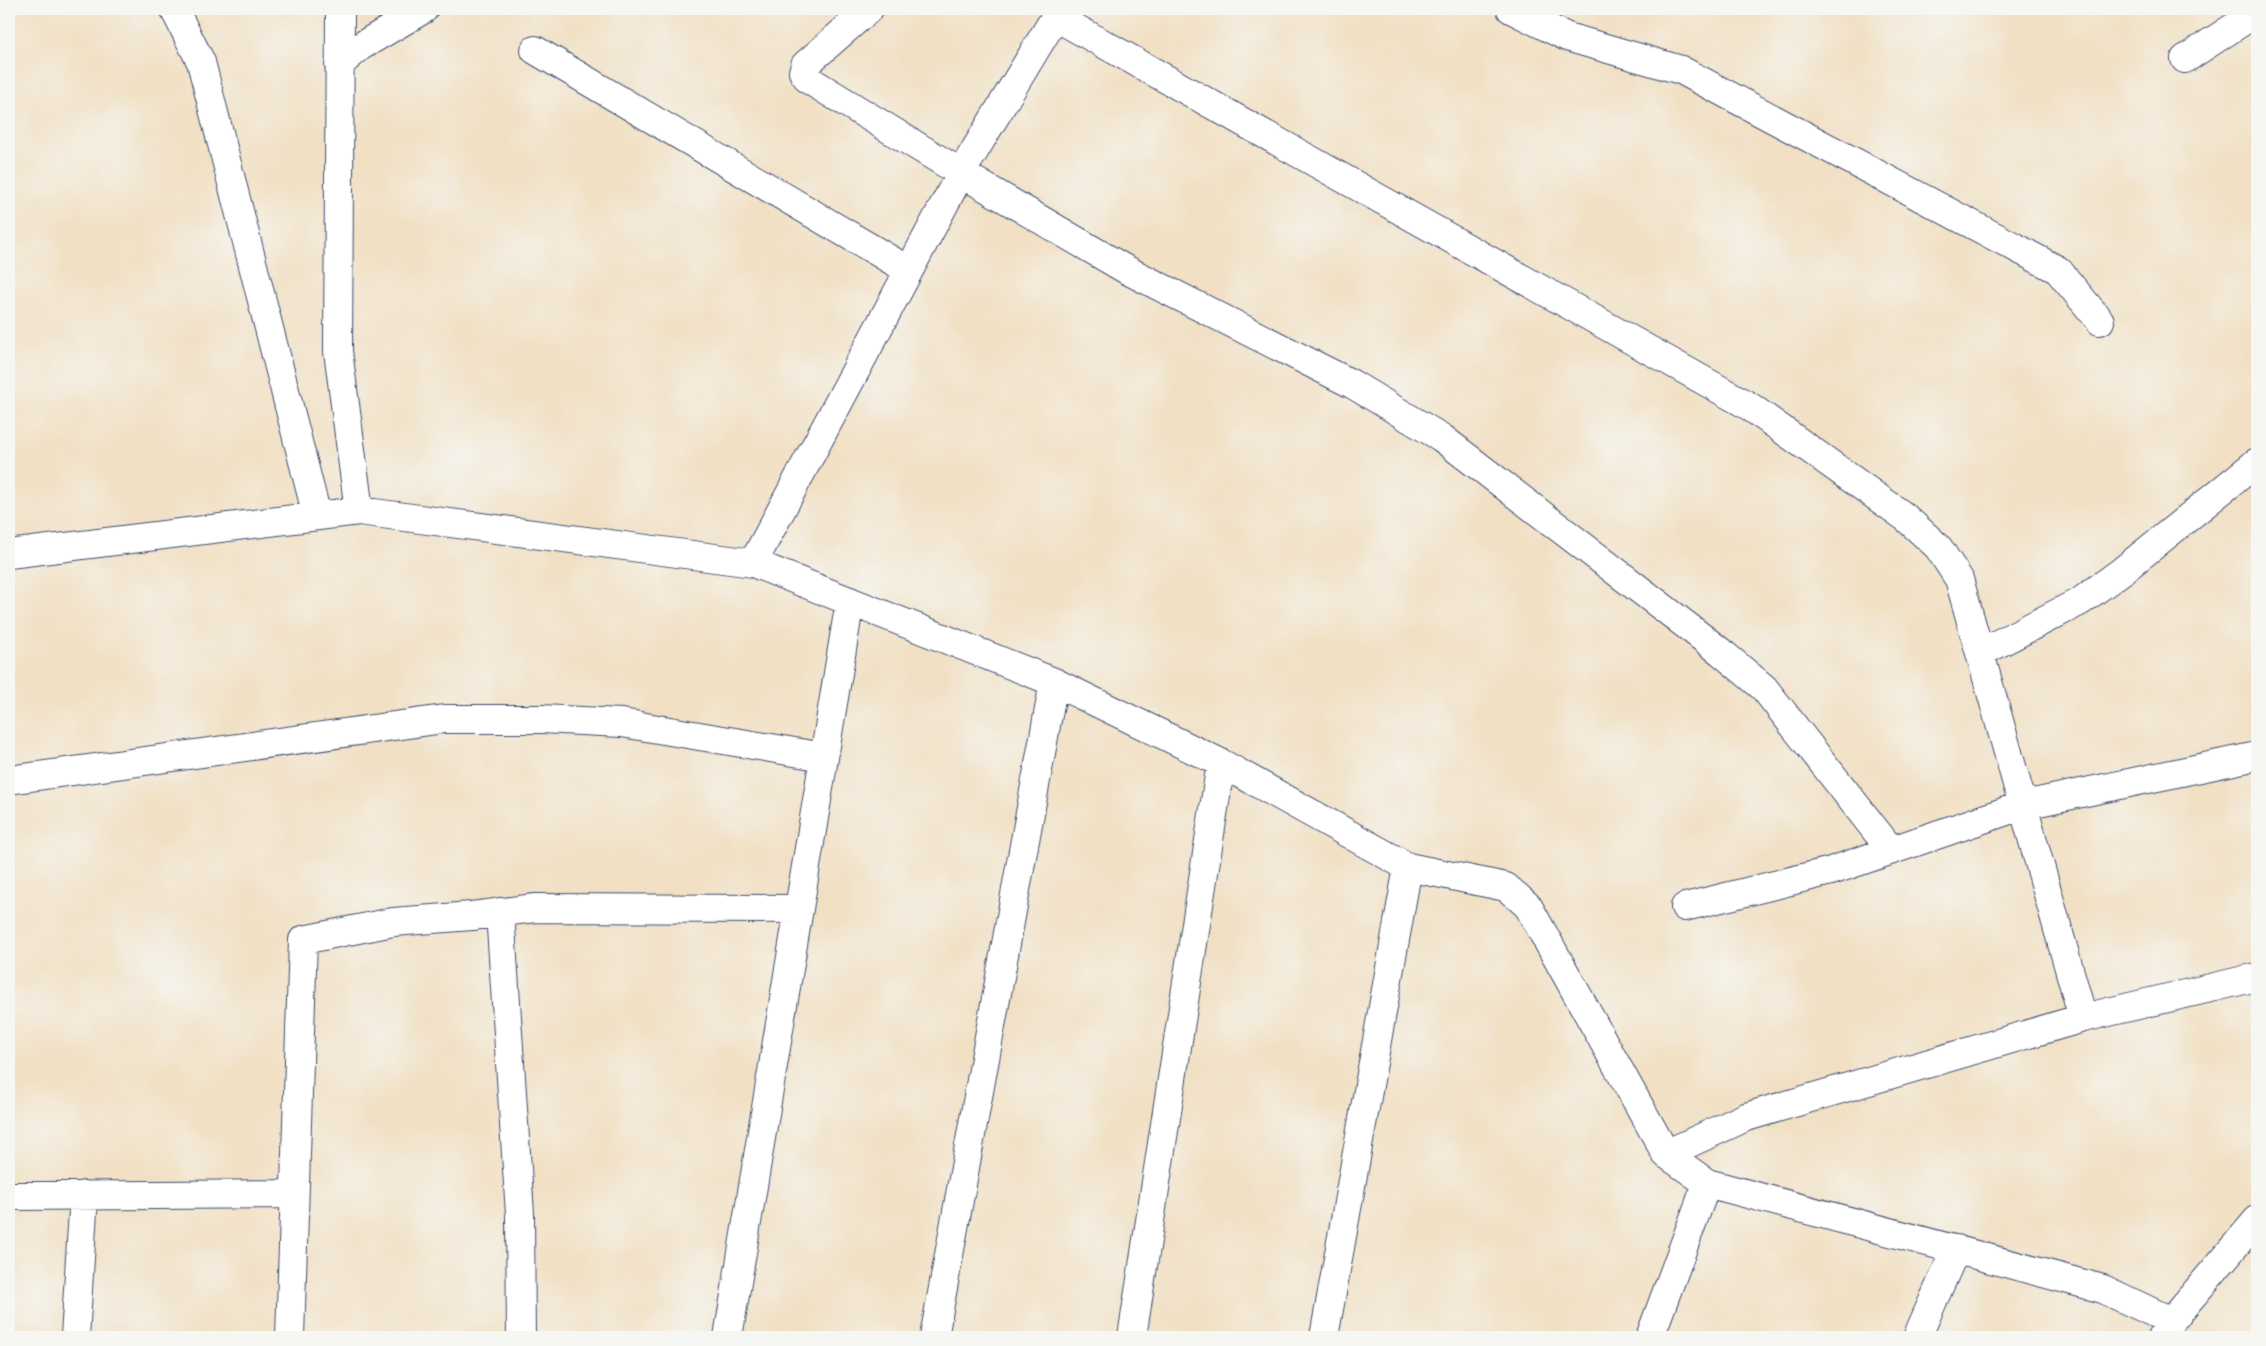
<svg xmlns="http://www.w3.org/2000/svg" width="2266" height="1346" viewBox="0 0 2266 1346" font-family="Delius,sans-serif">
	<rect width="100%" height="100%" fill="#f6f6f2"/>
	<filter id="ink" filterUnits="userSpaceOnUse"><feTurbulence type="fractalNoise" baseFrequency=".02" numOctaves="2"/><feDisplacementMap in="SourceGraphic" scale="10" xChannelSelector="R" yChannelSelector="G"/><feConvolveMatrix kernelMatrix="1 2 1 2 8 2 1 2 1" color-interpolation-filters="sRGB"/></filter>
	<filter id="wash" filterUnits="userSpaceOnUse"><feTurbulence type="fractalNoise" baseFrequency=".0096" numOctaves="4" result="noise"/><feDisplacementMap in="SourceGraphic" scale="20" xChannelSelector="R" yChannelSelector="G"/><feGaussianBlur stdDeviation="1.12" result="paint"/><feColorMatrix in="noise" values="0 0 0 0 0 0 0 0 0 0 0 0 0 0 0 0 0 1.4 0 .05"/><feComposite in="paint" operator="in"/></filter>
	<g filter="url(#wash)">
		<rect width="100%" height="100%" fill="#f1e0c4"/>
	</g>
	<g filter="url(#ink)">
		<g fill="none" stroke-linecap="round" stroke-linejoin="round">
			<!-- minor casing -->
			<g stroke="#3b4a6d" stroke-width="30">
				<path id="minor" d="M174 9 201 62 317 516
					M340 9 338 351 359 511
					M869 9 805 65 803 72 809 80 961 173 1125 269 1352 384 1442 438 1721 652 1764 688 1891 850
					M1511 9 1567 37 1681 70 2058 270 2100 321
					M1054 16 1749 406 1905 517 1938 547 1959 579 2083 1018
					M535 50 908 270
					M2185 59 2257 12
					M339 65 361 46 424 9
					M9 554 359 511 753 563 1054 682 1221 763 1408 867 1506 887 1528 906 1666 1154 1707 1183 2103 1289 2171 1321
					M753 563 961 173 1060 9
					M1980 653 2081 601 2122 571 2257 462
					M9 780 444 719H541L622 723 824 757
					M1685 907 1831 871 2024 805 2257 756
					M500 912 520 1214 521 1337
					M1666 1154 1746 1117 2083 1018 2257 977
					M9 1196 294 1194
					M2162 1336 2171 1321 2257 1220
					M75 1337 84 1195
					M290 1337 303 940 393 922 472 916 535 908 799 909
					M728 1337 850 601
					M934 1337 1054 682
					M1132 1337 1221 763
					M1324 1337 1408 867
					M1650 1337 1707 1183
					M1917 1337 1956 1249"/>
			</g>
			<!-- minor -->
			<use href="#minor" stroke="#fff" stroke-width="28"/>
		</g>
	</g>
	<!-- margin -->
	<rect width="2266" height="1346" fill="none" stroke="#f6f6f2" stroke-width="30"/>
</svg>
